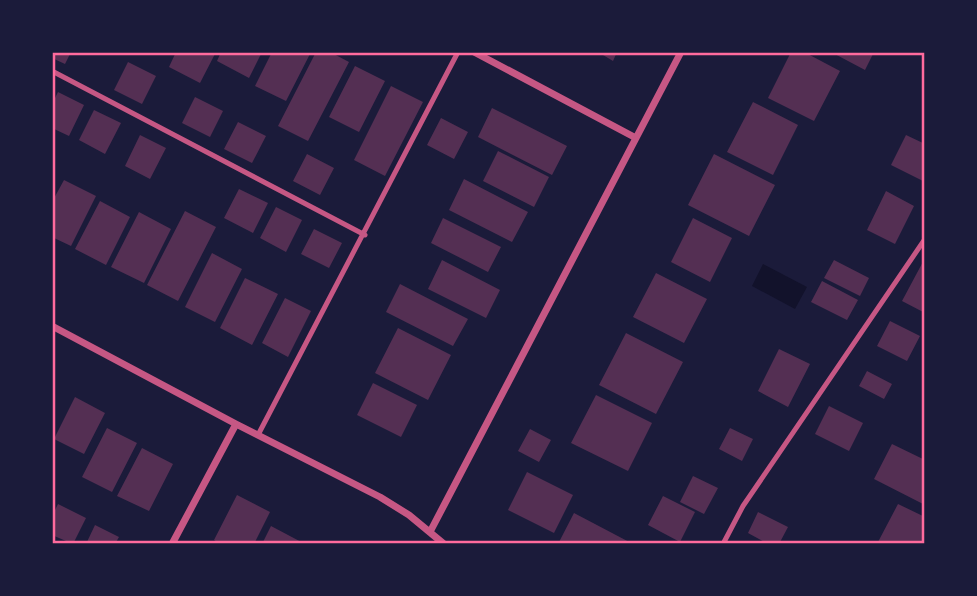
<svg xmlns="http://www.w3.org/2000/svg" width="977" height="596" viewBox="0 0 977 596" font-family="Cabin,sans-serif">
	<rect width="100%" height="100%" fill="#1b1b3a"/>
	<!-- water -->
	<path fill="#12122b" d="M763 264 807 287 795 309 752 286Z"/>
	<!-- building -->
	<path fill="#542f53" d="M52 52H71L65 64 52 58Z
		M176 52H216L200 83 169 67Z
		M221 52H262L249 78 217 61Z
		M272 52H311L286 101 255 86Z
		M316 52H330L349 62 308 141 278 126Z
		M598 52H617L613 61Z
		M791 52H804L840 71 814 121 768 98Z
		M831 52H874L865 70Z
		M128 62 156 76 142 104 114 90Z
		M355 66 385 81 359 132 329 117Z
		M391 86 423 102 385 176 354 160Z
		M58 92 84 105 69 136 52 128V104Z
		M195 97 223 111 210 137 182 123Z
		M753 102 798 125 773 175 727 152Z
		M492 108 567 146 552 175 478 137Z
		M94 110 121 123 105 154 79 140Z
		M441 118 468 132 454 159 427 145Z
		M238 122 266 136 252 163 224 149Z
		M140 135 166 148 150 179 125 166Z
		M906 135 925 144V182L891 165Z
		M498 151 549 177 534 207 483 181Z
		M307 154 334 168 320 195 293 181Z
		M714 154 775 185 749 236 688 205Z
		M464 179 528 212 512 242 449 210Z
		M64 180 96 196 71 246 52 237V202Z
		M239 189 268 203 253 233 224 218Z
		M886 191 914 206 895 244 867 230Z
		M100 201 130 217 106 265 75 249Z
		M276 207 302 220 286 252 260 238Z
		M185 211 216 227 178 301 147 285Z
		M139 212 171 229 144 283 111 267Z
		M443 218 501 247 488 272 431 243Z
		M693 218 732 238 710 282 671 262Z
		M314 229 342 243 329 268 301 254Z
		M212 253 242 269 215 322 185 307Z
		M925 258V313L902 301Z
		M442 260 500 290 486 318 428 289Z
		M834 260 869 278 860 296 824 278Z
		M656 273 707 299 684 343 633 317Z
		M245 278 278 294 252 345 220 328Z
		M822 281 858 300 847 320 811 302Z
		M400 284 468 319 453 346 386 312Z
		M285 298 311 311 288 357 262 343Z
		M890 321 920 336 907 361 877 346Z
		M398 328 451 355 428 400 375 373Z
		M626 333 683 362 656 414 599 385Z
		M779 349 810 364 788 407 758 391Z
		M867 371 892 384 884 399 859 386Z
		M373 383 417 405 401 437 357 415Z
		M596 395 652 423 628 471 571 443Z
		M75 397 105 413 84 454 54 439Z
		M829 406 863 423 849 451 815 434Z
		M107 428 137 443 112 492 82 477Z
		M730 428 753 439 742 461 719 449Z
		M530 429 551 440 539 462 518 451Z
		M892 444 925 460V505L874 479Z
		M142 448 173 464 149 511 117 496Z
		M527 472 573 495 554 533 508 510Z
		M693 476 718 488 704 514 680 502Z
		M237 495 270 512 254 544H220L214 540Z
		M663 496 695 512 680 542 648 525Z
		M58 504 86 518 73 544 52 535V516Z
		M898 504 925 517V544L878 542Z
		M758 512 788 527 779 544H768L748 533Z
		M574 513 633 544H558Z
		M95 525 119 537 115 544H86Z
		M271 526 305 544H262Z"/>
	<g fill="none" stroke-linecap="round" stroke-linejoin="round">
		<!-- service -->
		<path stroke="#c65784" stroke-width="5" d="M52 71 365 235
			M258 435 458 52
			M723 544 743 506 925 239"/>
		<!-- minor -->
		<path stroke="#c65784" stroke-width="7" d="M474 52 636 138
			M52 326 236 424 380 497 409 515 444 544
			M430 532 681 52
			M172 544 236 424"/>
	</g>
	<!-- border -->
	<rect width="977" height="596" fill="none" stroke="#1b1b3a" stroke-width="108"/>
	<rect x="54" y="54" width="869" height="488" fill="none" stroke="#ff6b9d" stroke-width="2.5"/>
</svg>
